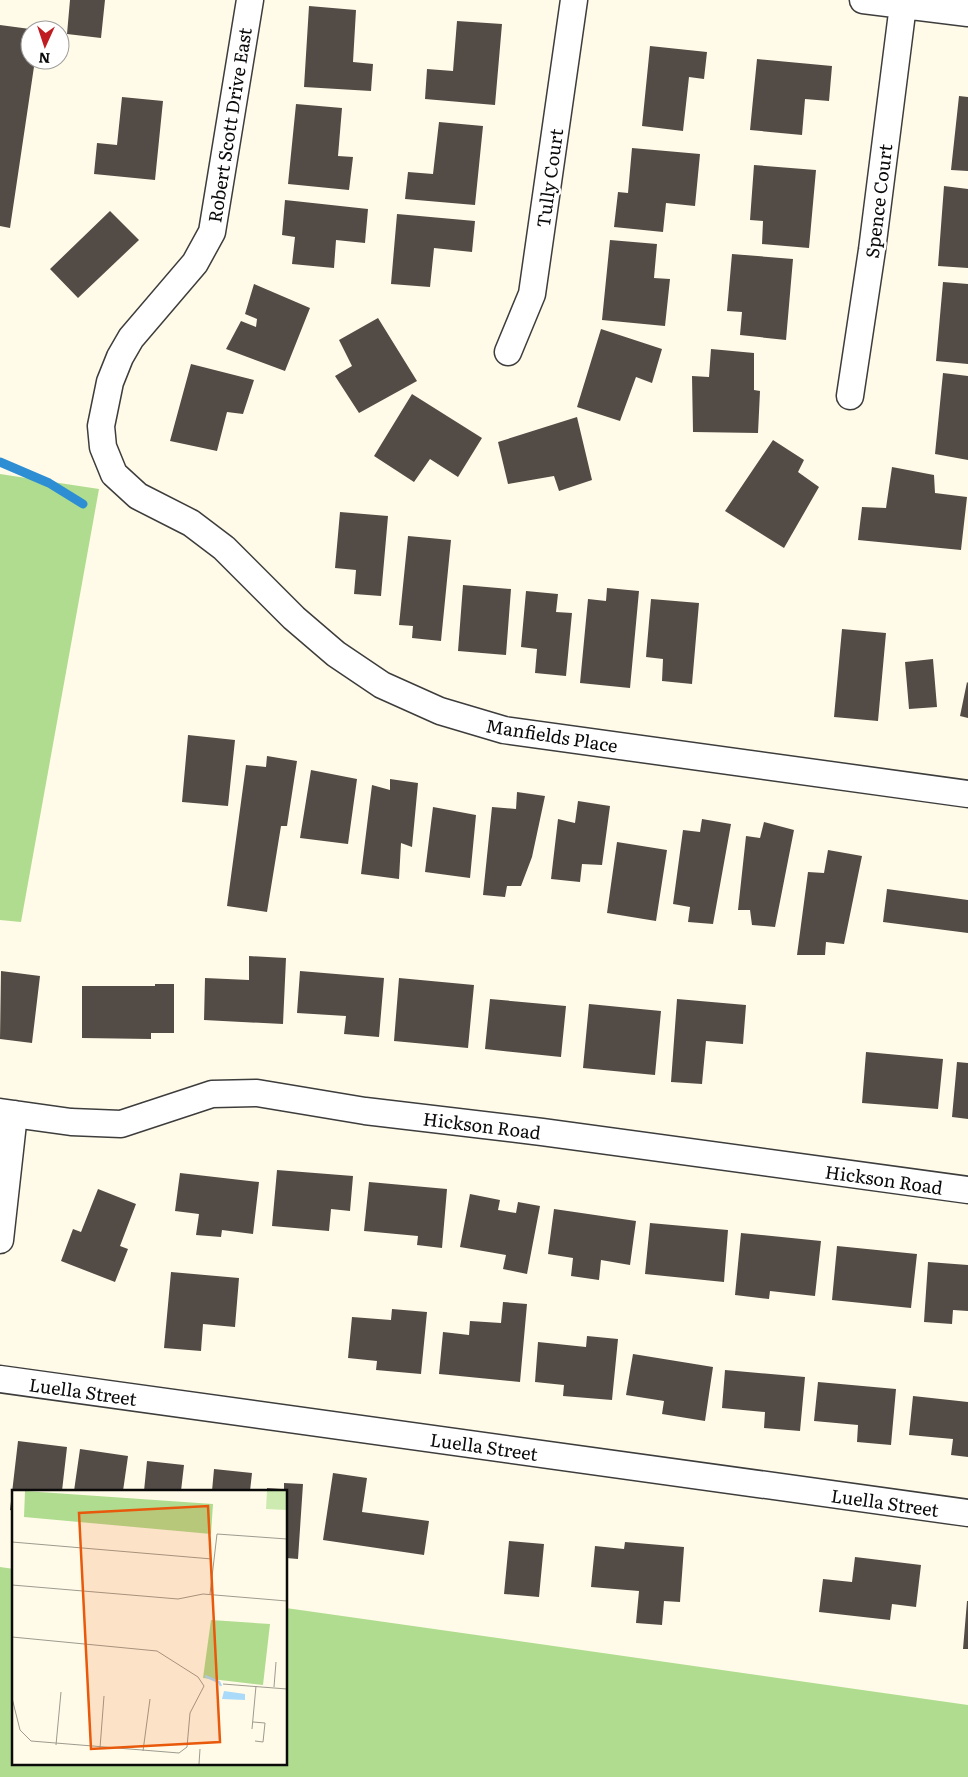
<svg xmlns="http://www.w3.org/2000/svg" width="968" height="1777" viewBox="0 0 968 1777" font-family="Literata,serif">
	<rect width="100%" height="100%" fill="#fffbe8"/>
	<!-- forest -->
	<path fill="#b0dc8f" d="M0 474 99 489 21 922 0 920Z
		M0 1567 14 1569V1763H286V1608L968 1705V1777H0Z"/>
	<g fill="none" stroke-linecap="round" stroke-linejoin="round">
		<!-- stream -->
		<path stroke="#2e8ed3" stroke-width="9" d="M0 462 49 483 83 504"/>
	</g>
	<!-- building -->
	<path fill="#534c46" d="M70 0H105L101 38 67 34Z
		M309 6 356 10 353 62 373 64 371 91 304 87Z
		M457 21 502 24 495 105 425 99 427 69 453 71Z
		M0 25 30 29V60H35L10 228 0 226Z
		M650 46 707 52 704 79 689 77 683 131 642 126Z
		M757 59 832 66 829 101 805 99 802 135 750 130Z
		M959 96 968 97V171L951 170Z
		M122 97 163 101 155 180 94 174 97 143 117 145Z
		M296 104 342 108 338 156 353 157 349 190 288 184Z
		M439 122 483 126 475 205 405 199 408 172 433 174Z
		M632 148 700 154 695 206 666 203 663 232 614 227 618 192 628 193Z
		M754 165 816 170 809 248 762 244 763 221 750 220Z
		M944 186 968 189V268L938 266Z
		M285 200 368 209 365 243 336 240 334 268 292 264 295 237 282 235Z
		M110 211 139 240 78 298 50 269Z
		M397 214 475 221 472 252 434 248 430 287 391 284Z
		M610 240 657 244 654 278 670 279 665 326 602 320Z
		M732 254 793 259 786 340 740 335 742 312 727 311Z
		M943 282 968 284V364L936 361Z
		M254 284 310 308 285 371 226 349 241 321 256 327 257 319 245 314Z
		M378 318 417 381 359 413 335 376 352 366 339 340Z
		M601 329 662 349 652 383 636 377 620 421 577 407Z
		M711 349 754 353V390L760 391 758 433 693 432 692 376 709 377Z
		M191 364 254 380 243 414 227 412 217 451 170 441Z
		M943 373 968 376V460L935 454Z
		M412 394 482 438 458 477 430 459 414 482 374 456Z
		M577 417 592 480 559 491 554 476 508 484 498 442Z
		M773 440 804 460 798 472 819 487 784 548 725 511Z
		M892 467 934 475 935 493 967 497 961 550 858 540 862 507 886 508Z
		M340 512 388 516 381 596 354 594 356 570 335 568Z
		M408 536 451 540 441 641 412 638 413 626 399 625Z
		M463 585 511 589 506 655 458 651Z
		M607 588 639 591 630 688 580 683 588 599 606 601Z
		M526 591 558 594 556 612 572 613 566 676 535 673 537 649 521 647Z
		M651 599 699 603 692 684 662 681 663 659 646 657Z
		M842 629 886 633 878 721 834 717Z
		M933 659 937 707 909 709 905 662Z
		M967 682 968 683V718L960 716Z
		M188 735 235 740 228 806 182 802Z
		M267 756 297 761 287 826H281L267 912 227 906 246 765 266 767Z
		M311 770 357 779 348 844 300 838Z
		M390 779 418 783 412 847 401 843 399 879 361 874 372 785 390 790Z
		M517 792 545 796 532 857 521 886H507L505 897 483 895 492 807 516 809Z
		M578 801 610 806 602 865 582 864 580 882 551 879 558 819 575 823Z
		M433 807 476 815 470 878 425 872Z
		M702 819 731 824 713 924 688 922 690 907 673 904 683 830 700 832Z
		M764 822 794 830 775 927 752 925 750 910H738L746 836 760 838Z
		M617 842 667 850 656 921 607 913Z
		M828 850 862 856 844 944 826 942 825 955H797L808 872 824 873Z
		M887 889 968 900V933L883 922Z
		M249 956 286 958 283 1024 204 1020 205 978 249 980Z
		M1 971 40 976 32 1043 0 1039Z
		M300 971 384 978 379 1037 344 1034 346 1016 297 1013Z
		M399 978 474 985 468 1048 394 1041Z
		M155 984H174V1033H151V1039L82 1038V986H155Z
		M490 999 566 1006 561 1057 485 1049Z
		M677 999 746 1005 743 1044 706 1041 702 1084 671 1082Z
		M589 1004 661 1011 655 1075 583 1068Z
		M866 1052 943 1059 938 1109 862 1103Z
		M957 1062 968 1063V1119L952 1117Z
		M277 1170 353 1176 350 1211 331 1209 329 1231 272 1226Z
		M180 1173 259 1182 253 1234 222 1230 221 1237 196 1235 199 1214 175 1211Z
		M369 1182 447 1189 442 1248 417 1245 418 1236 364 1231Z
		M98 1189 136 1204 120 1246 128 1249 115 1282 61 1261 73 1229 81 1232Z
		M470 1194 500 1200 498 1210 516 1213 518 1202 540 1206 527 1274 503 1269 506 1255 460 1247Z
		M554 1209 636 1221 630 1265 601 1260 599 1280 571 1276 573 1258 548 1254Z
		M650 1223 728 1230 724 1282 645 1274Z
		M741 1233 821 1241 815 1296 770 1291 769 1299 735 1295Z
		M837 1246 917 1254 911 1308 832 1300Z
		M928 1262 968 1265V1311L953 1310 952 1324 924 1322Z
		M171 1272 239 1278 235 1327 203 1324 201 1351 164 1348Z
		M503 1302 527 1304 520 1382 439 1374 443 1332 469 1335 470 1321 501 1323Z
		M392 1309 427 1312 421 1374 376 1370 377 1361 348 1358 352 1317 391 1320Z
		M587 1336 618 1339 612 1400 563 1396 564 1385 535 1382 538 1342 586 1347Z
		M633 1354 713 1367 705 1421 662 1414 664 1401 626 1395Z
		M725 1370 805 1377 800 1431 764 1428 765 1412 722 1408Z
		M818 1382 896 1389 891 1445 857 1442 858 1425 814 1421Z
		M913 1396 968 1402V1457L951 1455 953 1439 909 1435Z
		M18 1441 67 1447 62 1491H14V1511L10 1510Z
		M80 1449 128 1456 123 1491H74Z
		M147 1461 184 1465 181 1491H144Z
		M214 1469 252 1473 250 1491H212Z
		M333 1473 367 1478 362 1512 429 1521 424 1555 323 1540Z
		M284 1483 303 1484 298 1559 286 1558V1491H284Z
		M267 1488 281 1489V1491H267Z
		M509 1541 544 1544 539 1597 504 1594Z
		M625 1542 684 1547 680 1602 664 1601 662 1625 636 1623 639 1591 591 1587 595 1546 624 1549Z
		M855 1557 921 1565 916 1607 892 1604 890 1620 819 1612 823 1579 852 1582Z
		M967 1601H968V1649H963Z"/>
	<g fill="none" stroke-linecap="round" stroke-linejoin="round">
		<!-- minor casing -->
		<g stroke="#3d3d3d" stroke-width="29">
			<path id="minor" d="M250 0 212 232 195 263 131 338 120 357 110 382 101 426 103 447 114 474 138 496 191 523 224 548 294 618 336 654 382 685 440 711 504 730 968 794
				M863 0 968 13
				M508 352 532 294 574 0
				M850 396 872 250 903 5
				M0 1112 71 1122 121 1124 212 1094 257 1093 365 1111 542 1132 968 1190
				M0 1240 14 1114
				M0 1379 968 1513"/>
		</g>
		<!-- minor -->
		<use href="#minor" stroke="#fff" stroke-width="26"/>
	</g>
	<g text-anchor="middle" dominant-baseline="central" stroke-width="5" stroke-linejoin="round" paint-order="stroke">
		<!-- street labels -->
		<g font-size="18" fill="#0a0a0a" stroke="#fff">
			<text transform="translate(229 125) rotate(-81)">Robert Scott Drive East</text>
			<text transform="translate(549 178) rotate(-82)">Tully Court</text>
			<text transform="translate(878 201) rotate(-83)">Spence Court</text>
			<text transform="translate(552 735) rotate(9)">Manfields Place</text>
			<text transform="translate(482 1125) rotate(7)">Hickson Road</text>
			<text transform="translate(884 1179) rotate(8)">Hickson Road</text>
			<text transform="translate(83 1391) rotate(8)">Luella Street</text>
			<text transform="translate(484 1446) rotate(8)">Luella Street</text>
			<text transform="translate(885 1502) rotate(8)">Luella Street</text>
		</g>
	</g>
	<!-- overview -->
	<g transform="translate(12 1490)">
		<rect width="275" height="275" fill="#fffbe8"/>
		<path d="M255 1H275V20L254 19Z" fill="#cdeab0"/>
		<path d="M13 1 201 14 199 44 12 27ZM199 130 258 134 251 195 191 188Z" fill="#b0dc8f"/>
		<path d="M212 201 233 204V210L210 209Z" fill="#aadaf9"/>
		<path fill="none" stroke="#aadaf9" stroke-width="2.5" d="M193 186 207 192 209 196"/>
		<path fill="none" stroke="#9d9b8f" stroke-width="1" d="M0 52 200 69M0 95 166 109 191 104 275 111M198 104 205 44 275 49M0 147 145 161 186 187 192 196 178 223 175 257 167 263 19 251 8 240 0 208M211 194 275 199M262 197 264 172M241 232 253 233 251 252 243 251M240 239 244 196M44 255 49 202M88 258 92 206M131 261 138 209M187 274 188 259"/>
		<path fill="#e8590c" fill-opacity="0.15" stroke="#e8590c" stroke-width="2.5" d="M196 16 208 252 79 259 67 23Z"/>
		<rect width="275" height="275" fill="none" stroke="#0a0a0a" stroke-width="2.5"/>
	</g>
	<!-- north arrow -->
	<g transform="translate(45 45) rotate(183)"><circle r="24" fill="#ffffff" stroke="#9d9d9d"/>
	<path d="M0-4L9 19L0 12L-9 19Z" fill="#c01d22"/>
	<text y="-8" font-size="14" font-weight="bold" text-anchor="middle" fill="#0a0a0a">N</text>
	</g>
</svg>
